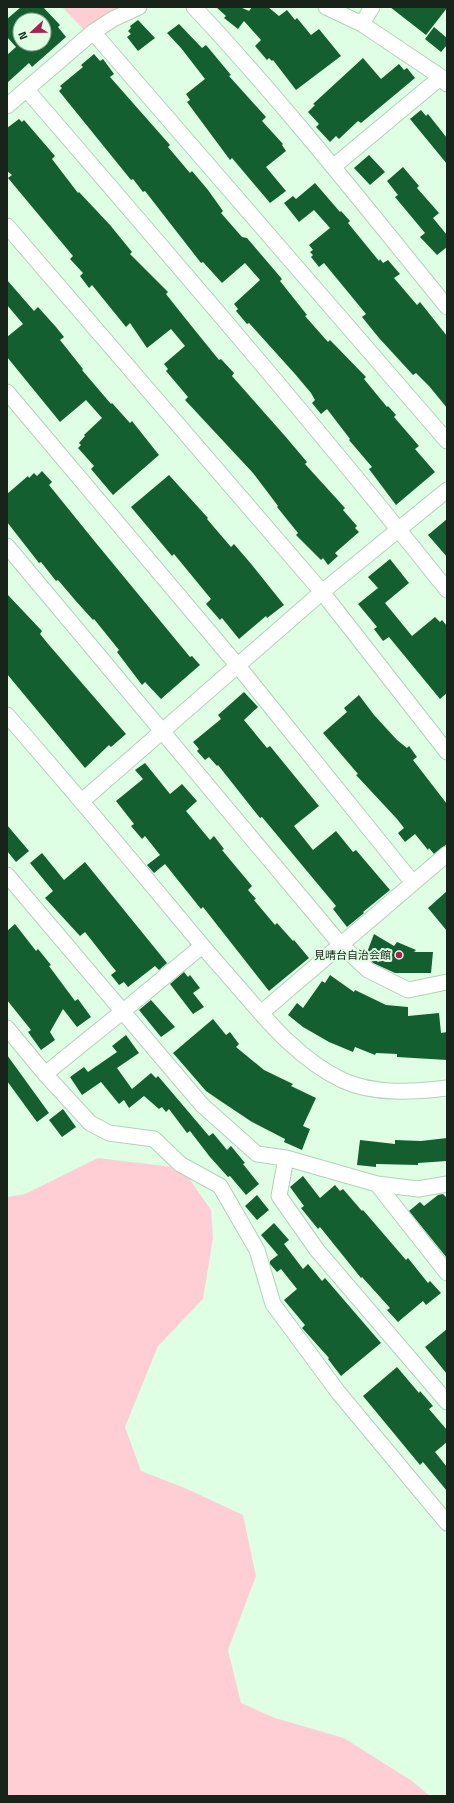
<svg xmlns="http://www.w3.org/2000/svg" width="454" height="1803" viewBox="0 0 454 1803" font-family="'Titillium Web','Noto Sans JP',sans-serif">
	<rect width="100%" height="100%" fill="#dfffe5"/>
	<!-- green -->
	<path fill="#ffced5" d="M62 7H139L90 36Z
		M98 1158 182 1168 211 1210 213 1238 203 1299 158 1346 125 1427 141 1471 185 1488 243 1515 256 1576 228 1650 241 1703 275 1718 344 1738 412 1781 430 1796H7V1197L25 1194Z"/>
	<!-- building -->
	<path fill="#135f2f" fill-rule="evenodd" d="M21 7H43L60 25 58 27 66 37 32 67 29 63 7 83V55L16 47 7 37V19ZM20 20H44V44H20Z
		M216 7H240L249 11 252 7H268L279 16 287 10 295 20 297 18 311 35 319 29 341 56 296 90 273 60 272 61 269 58 267 60 255 46 261 40 244 21 238 29 224 18 226 16Z
		M390 7H447V8L426 35Z
		M138 20 155 38 138 51 127 37 131 34 128 31 131 28 130 26Z
		M179 24 202 48 206 45 231 75 229 76 266 117 262 121 283 144 282 145 286 151 266 167 286 191 270 203 232 158 230 160 187 102 190 100 186 94 205 79 181 48 167 33Z
		M434 27 447 38V45L441 52 425 39Z
		M94 54 100 61 103 59 114 74 110 77 170 145 168 147 190 173 192 171 208 190 223 211 221 213 242 237 247 238 282 279 280 281 307 315 305 316 328 342 330 340 366 377 364 379 387 407 388 406 396 415 394 417 419 446 415 449 435 472 396 505 369 469 372 467 349 440 350 439 327 409 321 414 312 403 315 400 311 393 295 374 249 323 247 324 236 311 238 309 234 304 260 280 245 263 222 283 203 262 201 263 145 191 143 192 133 179 131 180 59 91 62 88 60 86 83 67 81 65Z
		M363 58 381 79 399 64 404 70 407 68 415 78 361 123 358 121 339 139 336 136 330 142 316 127 319 124 308 112 315 105 313 104Z
		M421 110 426 116 428 114 447 138V164L410 119Z
		M19 119 22 122 24 120 55 156 52 159 78 193 79 192 110 225 132 252 130 254 168 292 166 294 185 318 219 360 221 359 234 373 232 376 285 436 307 462 305 464 345 508 343 510 357 526 355 528 359 532 335 553 338 556 328 565 323 558 321 560 296 535 298 533 277 507 278 506 253 473 185 400 188 397 166 371 168 369 164 364 185 346 171 329 147 348 130 323 126 327 92 285 89 288 80 276 83 273 70 259 73 256 8 178 12 175 7 171V128Z
		M369 155 385 172 370 185 354 168Z
		M403 167 419 186 417 188 439 213 433 218 447 235V247L437 255 420 237 425 233 395 197 398 195 387 181Z
		M315 183 340 212 341 211 350 221 348 223 379 261 380 259 383 263 388 260 400 274 394 278 417 305 420 302 447 336V408L429 386 416 373 413 375 379 338 362 317 366 314 324 263 319 267 311 257 313 255 310 252 313 250 309 245 330 228 314 210 299 222 284 203 293 196 296 199Z
		M7 280 34 311 38 307 56 327 64 337 60 340 83 369 82 370 111 404 112 403 130 423 132 421 159 455 113 495 91 469 94 466 78 448 81 445 79 443 85 436 84 435 102 418 86 400 60 422 7 357V337L23 324 7 305Z
		M42 471 52 482 49 485 96 543 190 657 192 656 200 665 161 699 145 682 142 685 117 652 119 650 94 619 93 620 75 600 58 580 56 581 41 562 39 563 7 522V494L28 476 29 478 34 473 37 476Z
		M169 475 208 518 207 519 231 547 234 544 252 565 284 605 267 618 266 616 239 639 222 618 220 620 206 604 211 599 174 554 172 556 131 507Z
		M447 519V557L428 535Z
		M390 559 409 583 385 603 412 636 435 617 440 622 442 620 447 626V693L440 699 389 637 383 641 374 629 377 627 358 604 378 588 368 577Z
		M7 594 42 631 40 634 49 645 126 734 111 747 109 745 85 768 7 674Z
		M244 692 258 707 244 720 267 748 270 746 319 806 294 826 313 850 336 831 353 852 356 850 390 890 363 912 364 913 347 927 333 909 336 906 262 817 260 818 218 765 217 766 209 757 205 760 197 751 199 749 193 742 221 719 218 715Z
		M359 695 374 715 397 740 407 748 409 746 417 757 413 760 447 804V844L434 854 429 848 428 850 415 834 405 842 398 833 404 828 397 819 356 775 358 774 323 733 347 712 344 708Z
		M145 763 170 794 182 784 197 801 186 811 210 840 214 836 224 849 222 850 252 886 248 890 256 899 254 900 275 925 277 923 293 941 294 940 309 958 269 991 203 907 201 909 165 864 154 873 147 865 160 855 145 836 142 839 131 826 134 824 116 801 143 779 135 770Z
		M7 825 29 851 16 862 7 851Z
		M42 853 64 880 85 862 167 963 159 970 155 966 128 987 124 982 119 985 111 975 116 971 111 965 85 932 80 936 45 898 53 891 30 863Z
		M447 891V931L428 908Z
		M15 924 36 951 38 949 51 965 49 966 75 1001 78 999 91 1017 77 1027 63 1009 50 1032 55 1040 41 1050 28 1032 31 1030 7 1000V931Z
		M374 934 394 946 397 942 416 950 414 952H433L431 973H395L373 963 366 955Z
		M184 972 188 977 190 975 200 988 193 993 204 1007 193 1014 170 984Z
		M330 975 354 992 355 990 386 1005 408 1007V1016L439 1013 441 1033 447 1032V1060L397 1057V1054L376 1053 375 1055 355 1047 353 1052 329 1042 303 1027 288 1015 297 1003 303 1008 322 981 325 983Z
		M151 1000 175 1027 161 1037 139 1010Z
		M213 1019 226 1035 230 1032 239 1044 236 1047 264 1070 293 1084 291 1086 316 1098 303 1126 310 1129 302 1150 284 1142 285 1139 252 1122 219 1100 206 1091 173 1053Z
		M126 1035 139 1053 117 1068 132 1089 151 1073 156 1078 158 1076 209 1136 213 1133 227 1150 231 1146 245 1163 243 1164 259 1184 246 1195 230 1176 228 1177 210 1157 190 1131 187 1133 169 1109 166 1112 162 1107 159 1109 144 1096 129 1108 124 1100 119 1104 101 1082 82 1095 70 1077 84 1067 88 1072 117 1052 112 1046Z
		M7 1055 49 1113 37 1122 7 1081Z
		M63 1109 76 1127 62 1137 49 1120Z
		M447 1138V1161L418 1163V1165L376 1164V1167L357 1165 360 1140 395 1144V1140L421 1141Z
		M303 1176 320 1198 335 1185 340 1191 343 1189 362 1211 363 1210 406 1260 408 1258 428 1283 430 1281 441 1293 426 1305 423 1301 398 1322 387 1310 390 1308 362 1277 361 1278 320 1227 318 1229 301 1208 304 1206 290 1187Z
		M443 1194 447 1198V1258L409 1211 420 1202 424 1206 438 1195Z
		M257 1195 269 1210 257 1220 245 1206Z
		M274 1223 289 1240 284 1244 303 1269 308 1264 322 1281 325 1278 381 1343 341 1376 328 1359 329 1358 302 1328 305 1325 284 1300 297 1289 281 1269 277 1272 270 1264V1261L278 1255 261 1235Z
		M447 1329V1374L425 1347Z
		M397 1367 419 1393 420 1391 433 1406 429 1409 447 1430V1442L435 1452 447 1467V1491L423 1462 420 1465 363 1396Z"/>
	<g fill="none" stroke-linecap="round" stroke-linejoin="round">
		<!-- minor casing -->
		<g stroke="#b2d1b8" stroke-width="17">
			<path id="minor" d="M194 7C283 102 365 206 447 307
				M326 7 362 24 441 77 447 84
				M362 24 372 7
				M93 32 447 441
				M27 90C169 255 312 420 447 590
				M7 106 93 32 113 19 139 7
				M333 167 441 77
				M7 226 322 592 447 752
				M7 392 238 666 413 883
				M7 546 341 945 368 970 408 990 447 982
				M7 715C62 778 116 842 170 907 192 934 215 961 239 988 269 1023 300 1060 342 1080 374 1095 414 1092 447 1088
				M82 801 322 592 447 490
				M7 875 202 1105 257 1154 286 1158 377 1184 418 1189 447 1184
				M261 1013 447 854
				M7 1028 45 1074 90 1123 109 1133 154 1139 180 1164 220 1186 257 1250 273 1304 338 1392 447 1523
				M45 1074 122 1012 202 946
				M286 1158 279 1196 317 1250 447 1402
				M377 1184 447 1273"/>
		</g>
		<!-- minor -->
		<use href="#minor" stroke="#fff" stroke-width="15"/>
	</g>
	<!-- markers -->
	<circle fill="#af1e4f" stroke="#dfffe5" stroke-width="1.5" cx="399" cy="955" r="4"/>
	<g text-anchor="middle" dominant-baseline="central" stroke-width="4" stroke-linejoin="round" paint-order="stroke">
		<!-- poi labels -->
		<g font-size="11" fill="#18231a" stroke="#dfffe5" text-anchor="end">
			<text x="391" y="955">見晴台自治会館</text>
		</g>
	</g>
	<!-- border -->
	<rect width="454" height="1803" fill="none" stroke="#18231a" stroke-width="16"/>
	<!-- north arrow -->
	<g transform="translate(32 32) rotate(248)"><circle r="19" fill="#dfffe5" stroke="#8fa794"/>
	<path d="M0-3L7 15L0 10L-7 15Z" fill="#af1e4f"/>
	<text y="-6" font-size="11" font-weight="bold" text-anchor="middle" fill="#18231a">N</text>
	</g>
</svg>
